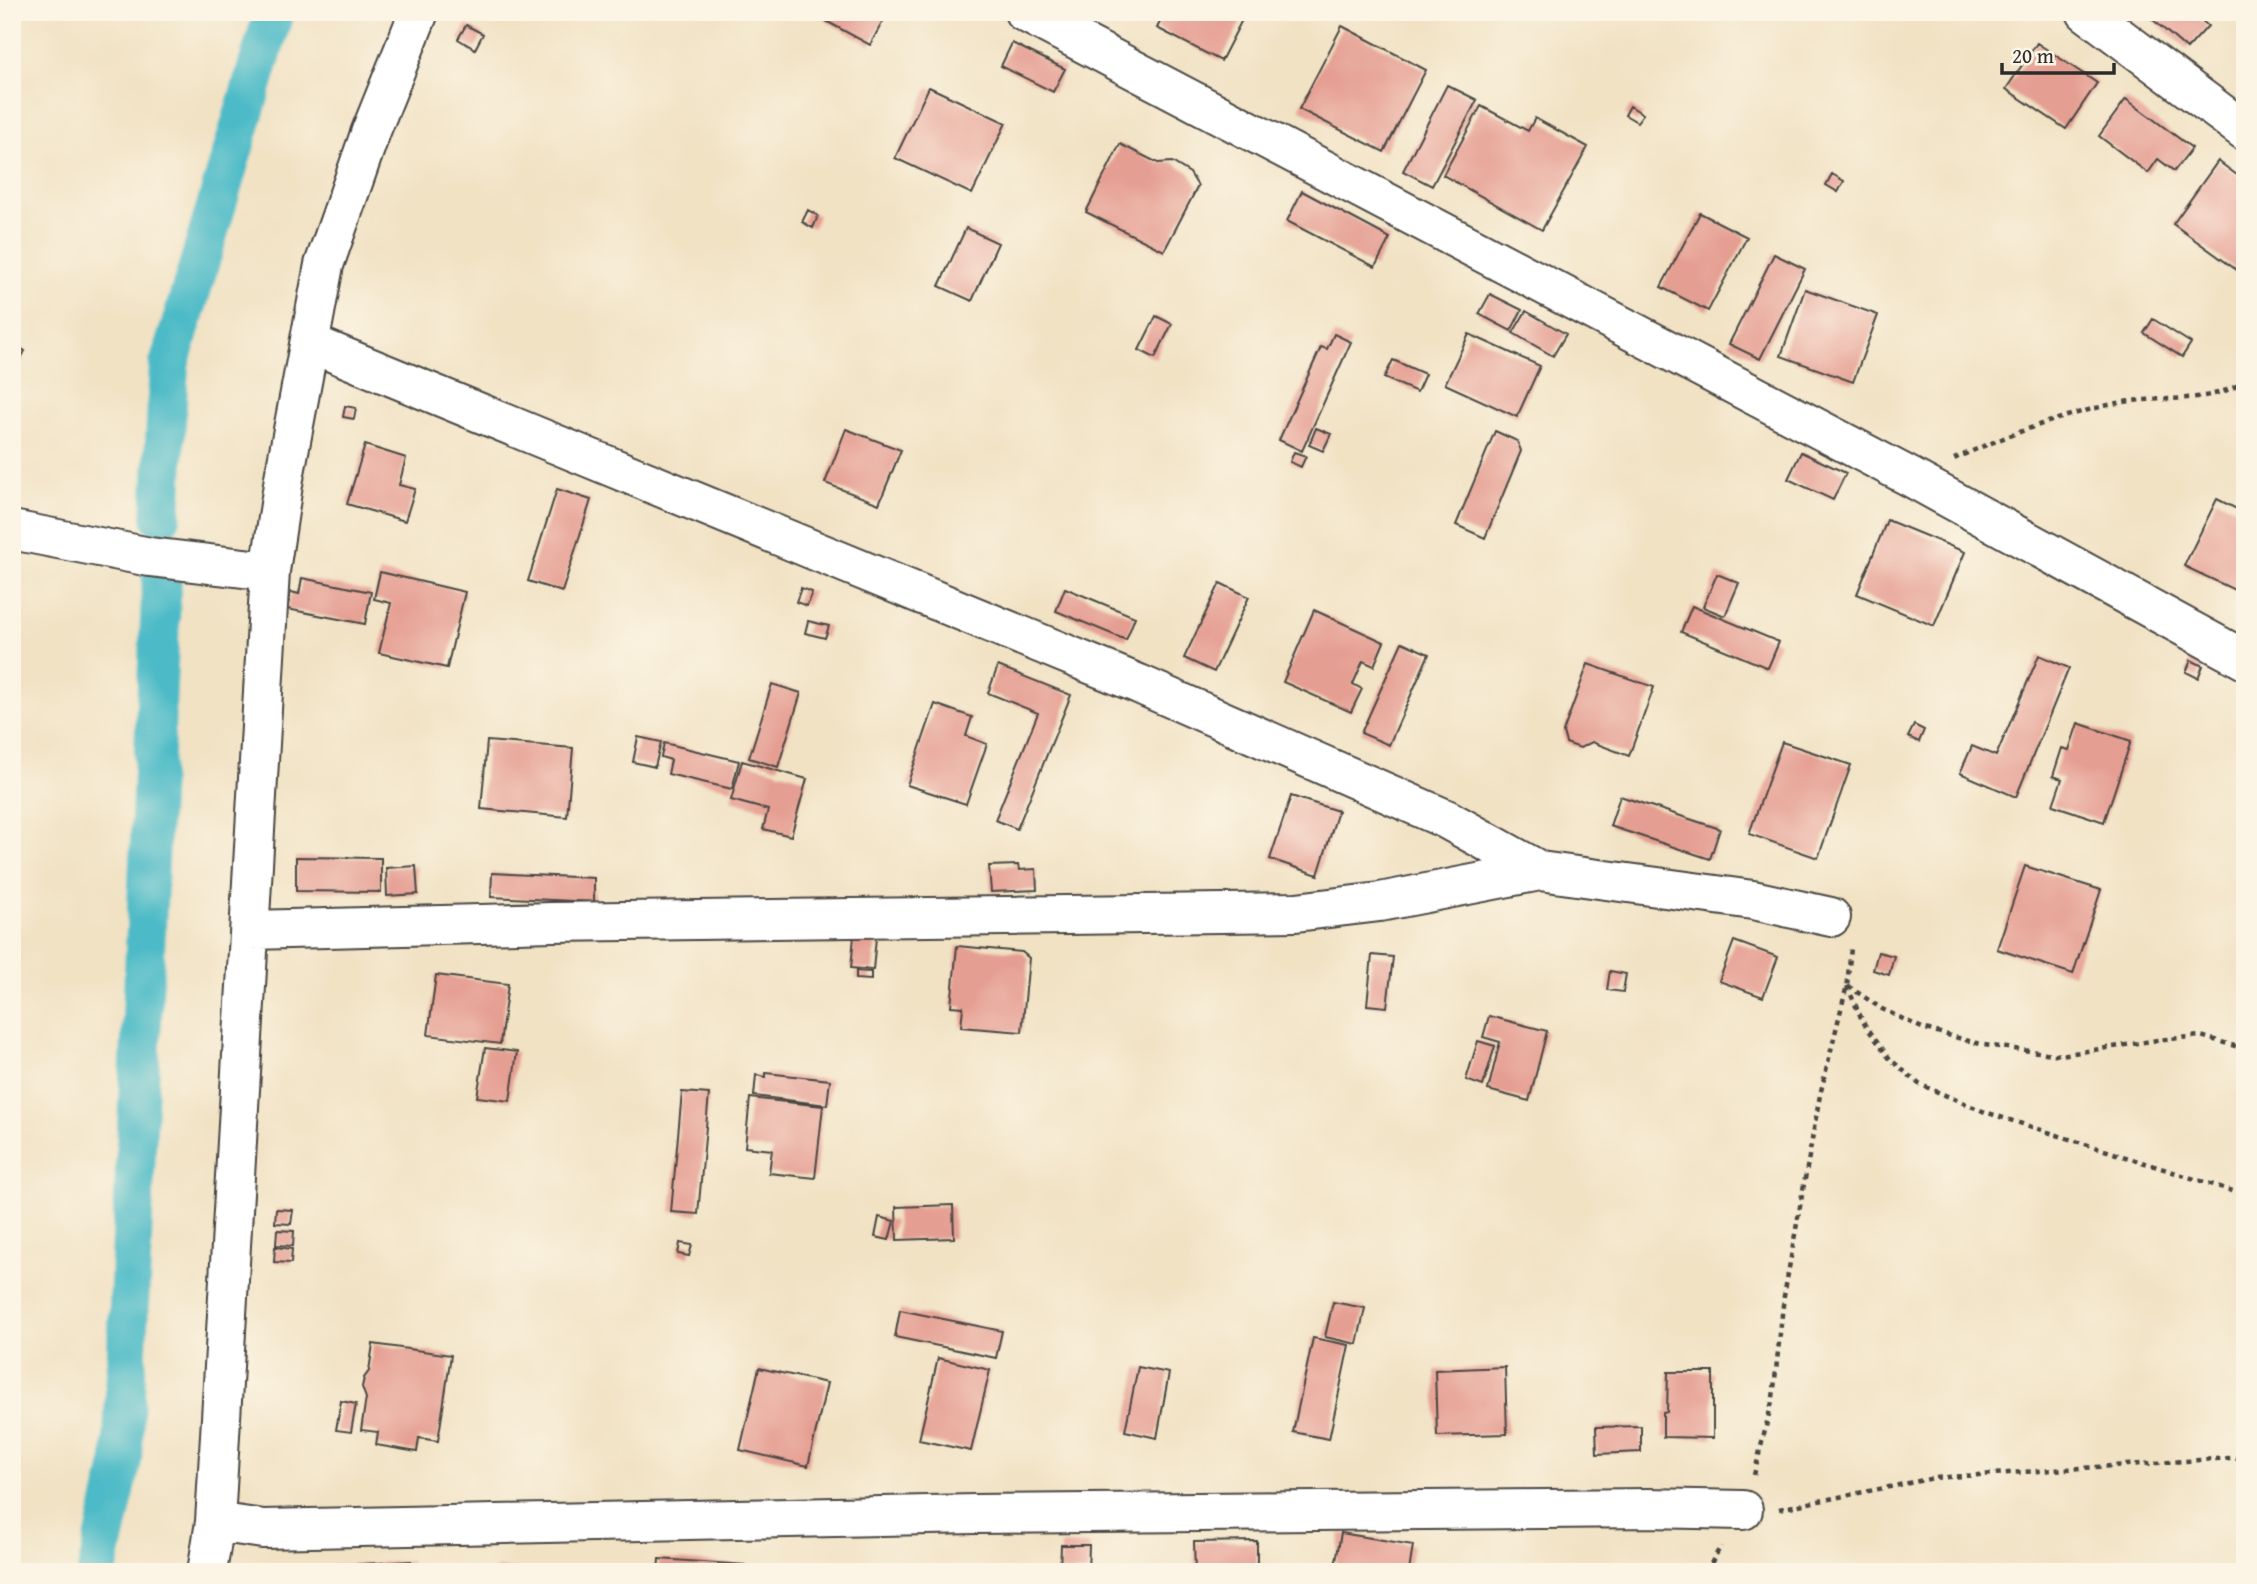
<svg xmlns="http://www.w3.org/2000/svg" width="2257" height="1584" viewBox="0 0 2257 1584" font-family="'Gentium Book Plus',serif">
	<rect width="100%" height="100%" fill="#fcf5e5"/>
	<filter id="ink" filterUnits="userSpaceOnUse"><feTurbulence type="fractalNoise" baseFrequency=".0143" numOctaves="2"/><feDisplacementMap in="SourceGraphic" scale="14" xChannelSelector="R" yChannelSelector="G"/><feConvolveMatrix kernelMatrix="1 2 1 2 8 2 1 2 1" color-interpolation-filters="sRGB"/></filter>
	<filter id="wash" filterUnits="userSpaceOnUse"><feTurbulence type="fractalNoise" baseFrequency=".00686" numOctaves="4" result="noise"/><feDisplacementMap in="SourceGraphic" scale="28" xChannelSelector="R" yChannelSelector="G"/><feGaussianBlur stdDeviation="1.57" result="paint"/><feColorMatrix in="noise" values="0 0 0 0 0 0 0 0 0 0 0 0 0 0 0 0 0 1.4 0 .05"/><feComposite in="paint" operator="in"/></filter>
	<g filter="url(#wash)">
		<rect width="100%" height="100%" fill="#f1e2c4"/>
		<g fill="none" stroke-linecap="round" stroke-linejoin="round">
			<!-- canal -->
			<path stroke="#4dbbc7" stroke-width="40" d="M161 517 169 365 274 12
				M97 1572 122 1460 162 575"/>
		</g>
		<g id="blocks">
			<!-- building -->
			<path fill="#e59e92" d="M831 12H888L870 45 826 21Z
				M1165 12H1246L1221 61 1157 28Z
				M2144 12H2192L2208 26 2187 49Z
				M466 25 483 34 475 49 458 39Z
				M1342 26 1426 70 1384 152 1299 109Z
				M1012 43 1065 69 1053 92 1001 66Z
				M2037 43 2097 83 2066 129 2006 89Z
				M1447 85 1477 100 1432 186 1403 171Z
				M929 87 1006 123 972 194 895 158Z
				M2126 99 2192 148 2174 171 2158 159 2148 173 2099 136Z
				M1481 106 1528 131 1535 118 1588 147 1542 230 1443 175Z
				M1630 106 1643 114 1637 122 1625 115Z
				M1120 144 1158 163 1172 162 1190 173 1198 186 1164 251 1086 212Z
				M2218 161 2245 181V276L2173 224Z
				M1832 174 1844 181 1838 192 1826 185Z
				M1302 191 1390 238 1375 267 1287 221Z
				M808 210 818 216 813 228 802 222Z
				M1700 213 1747 237 1708 311 1661 287Z
				M966 228 998 243 972 301 939 286Z
				M1774 254 1805 269 1760 359 1729 344Z
				M1805 289 1878 315 1853 382 1781 356Z
				M1490 294 1522 310 1511 331 1479 314Z
				M1526 311 1566 334 1553 356 1513 333Z
				M1156 316 1172 324 1155 358 1139 350Z
				M2153 319 2191 343 2182 357 2144 333Z
				M1334 334 1351 342 1302 451 1279 440 1321 347 1327 349Z
				M1469 334 1540 366 1517 417 1445 384Z
				M12 344 25 351 12 375Z
				M1393 360 1425 374 1417 392 1384 378Z
				M345 406 356 408 354 419 343 417Z
				M1316 428 1331 434 1323 451 1309 445Z
				M846 429 901 450 879 504 825 483Z
				M1495 431 1517 441 1521 451 1485 538 1456 525Z
				M365 445 406 458 399 485 415 489 405 521 347 504Z
				M1294 452 1306 456 1301 467 1290 462Z
				M1801 452 1846 473 1833 500 1788 479Z
				M557 489 591 500 562 592 528 581Z
				M2217 499 2245 513V595L2184 566Z
				M1887 520 1965 552 1934 626 1857 594Z
				M380 572 465 592 447 668 379 653 391 603 374 599Z
				M1717 574 1739 583 1725 616 1703 607Z
				M302 578 371 592 365 624 287 609 291 592 299 594Z
				M1220 583 1249 597 1214 672 1184 658Z
				M801 588 812 592 807 606 796 602Z
				M1065 588 1135 617 1126 640 1056 611Z
				M1692 606 1779 642 1768 668 1681 632Z
				M1314 610 1384 642 1374 666 1363 661 1353 684 1362 689 1351 712 1283 682Z
				M808 621 829 626 825 638 805 633Z
				M1402 642 1429 654 1389 745 1361 733Z
				M2039 655 2069 668 2016 797 1960 773 1972 746 1996 756Z
				M2191 660 2203 666 2198 678 2186 672Z
				M1588 664 1654 687 1629 756 1592 742 1580 748 1566 743 1563 732Z
				M998 666 1071 695 1017 829 995 820 1038 713 988 693Z
				M772 684 801 693 778 767 749 758Z
				M935 704 972 717 966 736 987 744 966 804 907 785Z
				M2078 723 2131 741 2104 822 2053 805 2062 779 2053 776 2062 748 2069 750Z
				M1914 725 1924 730 1919 742 1908 737Z
				M638 737 661 742 655 767 633 762Z
				M487 741 573 748 567 817 481 809Z
				M1782 742 1851 765 1818 858 1749 834Z
				M664 743 739 761 732 789 668 774 671 760 661 757Z
				M742 761 807 779 791 836 763 829 768 810 731 800Z
				M1291 796 1338 811 1318 875 1270 859Z
				M1620 796 1720 829 1710 859 1610 826Z
				M296 857 381 858V892L296 891Z
				M1018 865 1019 870 1036 869 1037 890 991 892 989 866Z
				M416 866 418 894 387 896 386 868Z
				M2025 866 2101 890 2073 974 1997 949Z
				M492 873 594 878V902L491 897Z
				M854 936 876 937 873 970 851 968Z
				M1734 941 1778 957 1763 997 1719 981Z
				M957 946 1022 952 1029 958 1022 1032 961 1027 963 1007 951 1006Z
				M1878 952 1894 956 1889 975 1873 970Z
				M1372 955 1393 957 1387 1007 1367 1005Z
				M856 971 871 972V980L856 979Z
				M1610 971 1626 974 1623 992 1607 990Z
				M436 975 508 984 500 1044 428 1035Z
				M1489 1016 1547 1031 1529 1101 1488 1090 1500 1042 1483 1037Z
				M1478 1041 1495 1046 1483 1086 1466 1080Z
				M485 1048 517 1052 510 1101 477 1097Z
				M766 1073 830 1080 827 1105 754 1096 756 1075 766 1077Z
				M682 1092 709 1094 698 1214 671 1212Z
				M750 1098 823 1106 815 1178 769 1173 772 1150 745 1147Z
				M953 1205 954 1238 897 1240 896 1207Z
				M276 1209 293 1210 291 1224 275 1223Z
				M879 1217 894 1221 889 1240 875 1237Z
				M277 1230 294 1231 293 1246 276 1245Z
				M680 1243 692 1245 689 1256 678 1254Z
				M275 1247 292 1249 291 1263 274 1262Z
				M1333 1302 1365 1308 1357 1344 1325 1337Z
				M900 1310 1002 1331 996 1358 895 1337Z
				M1313 1338 1349 1345 1329 1439 1293 1432Z
				M373 1344 451 1355 438 1441 419 1438 417 1452 376 1445 378 1432 361 1430 366 1398 362 1387 364 1378 369 1371Z
				M938 1358 990 1370 971 1451 919 1440Z
				M1138 1367 1169 1373 1157 1438 1125 1431Z
				M1505 1367 1507 1434 1437 1436 1435 1370Z
				M759 1368 827 1383 808 1466 740 1450Z
				M1668 1372H1713V1438L1663 1437V1413L1667 1412Z
				M341 1401 356 1404 351 1432 336 1430Z
				M1641 1426V1452L1597 1454 1596 1427Z
				M1341 1533 1413 1545 1409 1572H1334Z
				M1257 1541V1572H1195L1194 1542Z
				M1061 1545H1089L1088 1572H1060Z
				M659 1559 745 1565 744 1572H658Z
				M411 1561 412 1572H333L332 1566Z
				M926 1566V1572H901V1567Z
				M496 1568 522 1570V1572H495Z"/>
		</g>
	</g>
	<g filter="url(#ink)">
		<use href="#blocks" fill-opacity="0" stroke="#494642" stroke-width="2"/>
		<g fill="none" stroke-linecap="round" stroke-linejoin="round">
			<!-- minor casing -->
			<g stroke="#494642" stroke-width="42">
				<path id="minor" d="M1024 12 1912 478 2245 660
					M2086 12 2245 131
					M310 343 1139 684 1446 819 1540 871
					M12 530 150 557 270 571
					M251 930 552 922 1296 912 1380 902 1540 871 1753 900 1831 917
					M215 1522 263 1529 975 1514 1648 1508 1743 1510
					M207 1572 215 1522 270 571 284 478 324 265 371 131 419 12"/>
			</g>
			<!-- path -->
			<path stroke="#494642" stroke-width="4.5" stroke-dasharray="5 5" stroke-linecap="butt" d="M1954 459C2005 436 2059 416 2113 404 2157 394 2204 407 2245 381
				M1847 986 1863 1022 1890 1059 1919 1084 1985 1112 2245 1195
				M1848 986 1882 1009 1922 1028 1984 1045 2061 1055 2158 1040 2201 1036 2245 1049
				M1754 1475 1773 1398 1784 1296 1820 1095 1847 985 1851 948
				M1779 1509 1934 1478 2245 1457
				M1706 1572 1721 1546"/>
			<!-- minor -->
			<use href="#minor" stroke="#fff" stroke-width="38"/>
		</g>
	</g>
	<!-- margin -->
	<rect width="2257" height="1584" fill="none" stroke="#fcf5e5" stroke-width="42"/>
	<!-- scale -->
	<path d="M2002 63v10h112v-10" fill="none" stroke="#2b2b2b" stroke-width="3.5"/>
	<text x="2012" y="63" font-size="21" fill="#2b2b2b" stroke="#fcf5e5" stroke-width="5" paint-order="stroke">20 m</text>
</svg>
